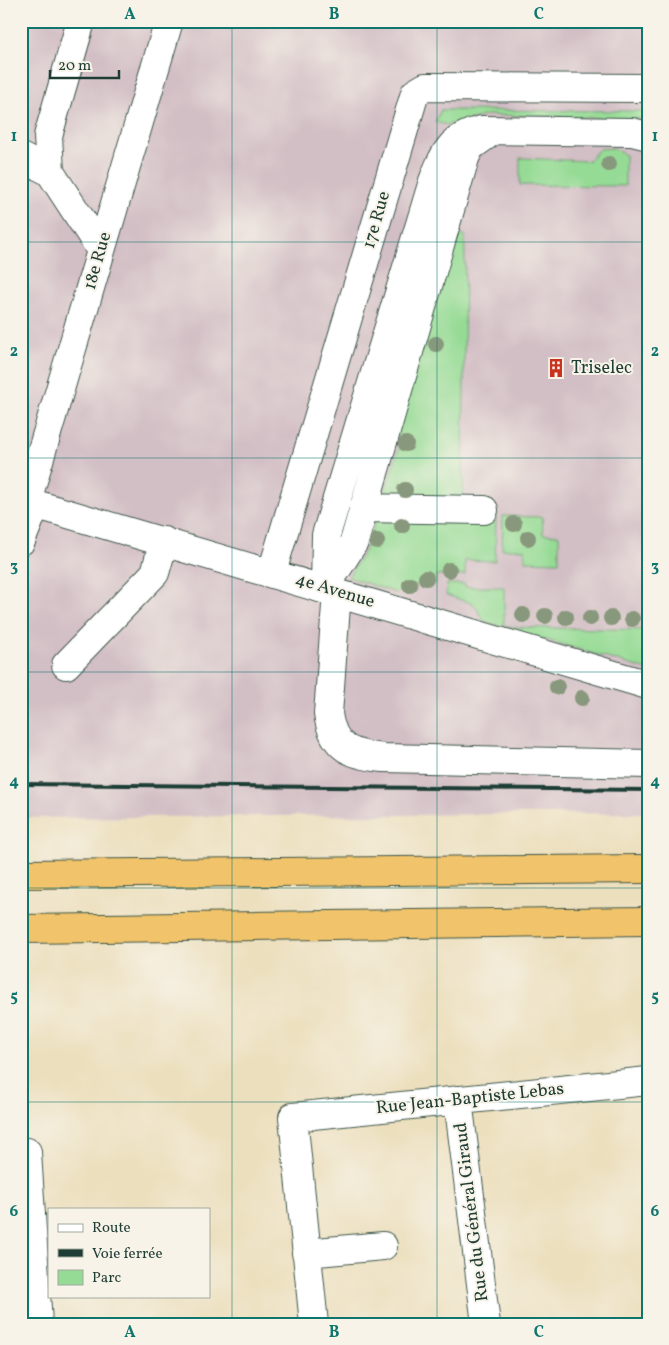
<svg xmlns="http://www.w3.org/2000/svg" width="669" height="1345" viewBox="0 0 669 1345" font-family="Vollkorn,serif">
	<rect width="100%" height="100%" fill="#f7f3e8"/>
	<filter id="ink" filterUnits="userSpaceOnUse"><feTurbulence type="fractalNoise" baseFrequency=".02" numOctaves="2"/><feDisplacementMap in="SourceGraphic" scale="10" xChannelSelector="R" yChannelSelector="G"/><feConvolveMatrix kernelMatrix="1 2 1 2 8 2 1 2 1" color-interpolation-filters="sRGB"/></filter>
	<filter id="wash" filterUnits="userSpaceOnUse"><feTurbulence type="fractalNoise" baseFrequency=".0096" numOctaves="4" result="noise"/><feDisplacementMap in="SourceGraphic" scale="20" xChannelSelector="R" yChannelSelector="G"/><feGaussianBlur stdDeviation="1.12" result="paint"/><feColorMatrix in="noise" values="0 0 0 0 0 0 0 0 0 0 0 0 0 0 0 0 0 1.4 0 .05"/><feComposite in="paint" operator="in"/></filter>
	<g filter="url(#wash)">
		<rect width="100%" height="100%" fill="#ecdfbd"/>
		<!-- industrial -->
		<path fill="#d2bec5" d="M21 21H648V813L21 818Z"/>
		<!-- green -->
		<path fill="#96db95" stroke="#5a8c64" d="M441 110 648 111V119L488 115 448 125 435 122Z
			M613 148 625 155V186L520 185V158L588 161 599 149Z
			M449 235H465L463 501 386 499 384 494 401 442 393 425Z
			M377 515 496 516 495 561 465 560V575H436V584L416 585 396 593 348 577 365 550Z
			M503 516 542 517 543 534 559 535V562L525 561V549H502Z
			M447 584H465V587H504V627L648 630V670L503 627 484 621 474 604 446 595Z"/>
	</g>
	<g filter="url(#ink)">
		<g fill="none" stroke-linecap="round" stroke-linejoin="round">
			<!-- minor casing -->
			<g stroke="#3e5549" stroke-width="30">
				<path id="minor" d="M81 21 48 136 50 172 101 250
					M21 157 50 172
					M21 500 648 685
					M27 501 169 21
					M363 508 484 510
					M21 541 36 504
					M272 572 415 93 425 87 648 88
					M325 588 354 542 465 158 470 147 487 135
					M325 589 326 535 433 181C444 153 451 137 482 130L632 132 648 136
					M337 592 328 714C333 749 352 755 384 758L648 764
					M66 665 155 573 164 541
					M458 1100 486 1324
					M27 1152 38 1324
					M306 1253 383 1246
					M314 1324 293 1117 648 1081"/>
			</g>
			<!-- highway casing -->
			<g stroke="#3e5549" stroke-width="30">
				<path id="highway" d="M21 874 648 869
					M21 929 648 921"/>
			</g>
			<!-- minor -->
			<use href="#minor" stroke="#fff" stroke-width="28"/>
			<!-- highway -->
			<use href="#highway" stroke="#f1c36a" stroke-width="28"/>
			<!-- rail -->
			<path stroke="#1f3d34" stroke-width="4" d="M21 784 648 790"/>
		</g>
		<!-- trees -->
		<g fill="#88987c">
			<circle cx="609" cy="164" r="8"/>
			<circle cx="436" cy="344" r="8"/>
			<circle cx="406" cy="444" r="8"/>
			<circle cx="405" cy="490" r="8"/>
			<circle cx="514" cy="524" r="8"/>
			<circle cx="402" cy="526" r="8"/>
			<circle cx="528" cy="538" r="8"/>
			<circle cx="377" cy="541" r="8"/>
			<circle cx="449" cy="570" r="8"/>
			<circle cx="426" cy="578" r="8"/>
			<circle cx="410" cy="585" r="8"/>
			<circle cx="523" cy="615" r="8"/>
			<circle cx="545" cy="616" r="8"/>
			<circle cx="566" cy="617" r="8"/>
			<circle cx="590" cy="618" r="8"/>
			<circle cx="611" cy="618" r="8"/>
			<circle cx="632" cy="619" r="8"/>
			<circle cx="557" cy="687" r="8"/>
			<circle cx="582" cy="698" r="8"/>
		</g>
	</g>
	<!-- grid -->
	<path fill="none" stroke="#0f766e" stroke-width="1" stroke-opacity="0.55" d="M232 21V1324M437 21V1324M21 242H648M21 458H648M21 672H648M21 888H648M21 1102H648"/>
	<!-- icons -->
	<defs>
		<g id="building-bare" transform="scale(1.5)"><path d="M-4-6H4V6H1V3H-1V6H-4ZM-2.5-4.3h1.7v1.8h-1.7ZM.8-4.3h1.7v1.8H.8ZM-2.5-1h1.7V.8h-1.7ZM.8-1h1.7V.8H.8Z" fill="#c8321e" stroke="#f7f3e8" stroke-width="2.5" paint-order="stroke"/></g>
	</defs>
	<g fill-rule="evenodd">
		<use href="#building-bare" x="556" y="368"/>
	</g>
	<g text-anchor="middle" dominant-baseline="central" stroke-width="4" stroke-linejoin="round" paint-order="stroke">
		<!-- street labels -->
		<g font-size="18" fill="#1f3d34" stroke="#f7f3e8">
			<text transform="translate(377 220) rotate(-74)">17e Rue</text>
			<text transform="translate(98 261) rotate(-74)">18e Rue</text>
			<text transform="translate(335 591) rotate(17)">4e Avenue</text>
			<text transform="translate(470 1099) rotate(-6)">Rue Jean-Baptiste Lebas</text>
			<text transform="translate(472 1212) rotate(-97)">Rue du Général Giraud</text>
		</g>
		<!-- poi labels -->
		<g font-size="18" fill="#1f3d34" stroke="#f7f3e8" text-anchor="start">
			<text x="571" y="368">Triselec</text>
		</g>
	</g>
	<!-- margin -->
	<rect width="669" height="1345" fill="none" stroke="#f7f3e8" stroke-width="55"/>
	<!-- legend -->
	<rect x="48" y="1208" width="162" height="90" fill="#f7f3e8" stroke="#a1aaa0"/>
	<rect x="58" y="1224" width="25" height="8" fill="#ffffff" stroke="#a1aaa0"/>
	<text x="92" y="1232" font-size="15" fill="#1f3d34">Route</text>
	<rect x="58" y="1249" width="25" height="8" fill="#1f3d34" stroke="#a1aaa0"/>
	<text x="92" y="1258" font-size="15" fill="#1f3d34">Voie ferrée</text>
	<rect x="58" y="1270" width="25" height="15" fill="#96db95" stroke="#a1aaa0"/>
	<text x="92" y="1282" font-size="15" fill="#1f3d34">Parc</text>
	<!-- scale -->
	<path d="M50 70v8h69v-8" fill="none" stroke="#1f3d34" stroke-width="2.5"/>
	<text x="58" y="70" font-size="15" fill="#1f3d34" stroke="#f7f3e8" stroke-width="4" paint-order="stroke">20 m</text>
	<rect x="28" y="28" width="614" height="1290" fill="none" stroke="#0f766e" stroke-width="2"/>
	<g font-size="16" text-anchor="middle" font-weight="bold" fill="#0f766e">
		<text x="130" y="19">A</text>
		<text x="334" y="19">B</text>
		<text x="539" y="19">C</text>
		<text x="14" y="141">1</text>
		<text x="655" y="141">1</text>
		<text x="14" y="356">2</text>
		<text x="655" y="356">2</text>
		<text x="14" y="571">3</text>
		<text x="655" y="571">3</text>
		<text x="14" y="786">4</text>
		<text x="655" y="786">4</text>
		<text x="14" y="1001">5</text>
		<text x="655" y="1001">5</text>
		<text x="14" y="1216">6</text>
		<text x="655" y="1216">6</text>
		<text x="130" y="1337">A</text>
		<text x="334" y="1337">B</text>
		<text x="539" y="1337">C</text>
	</g>
</svg>
